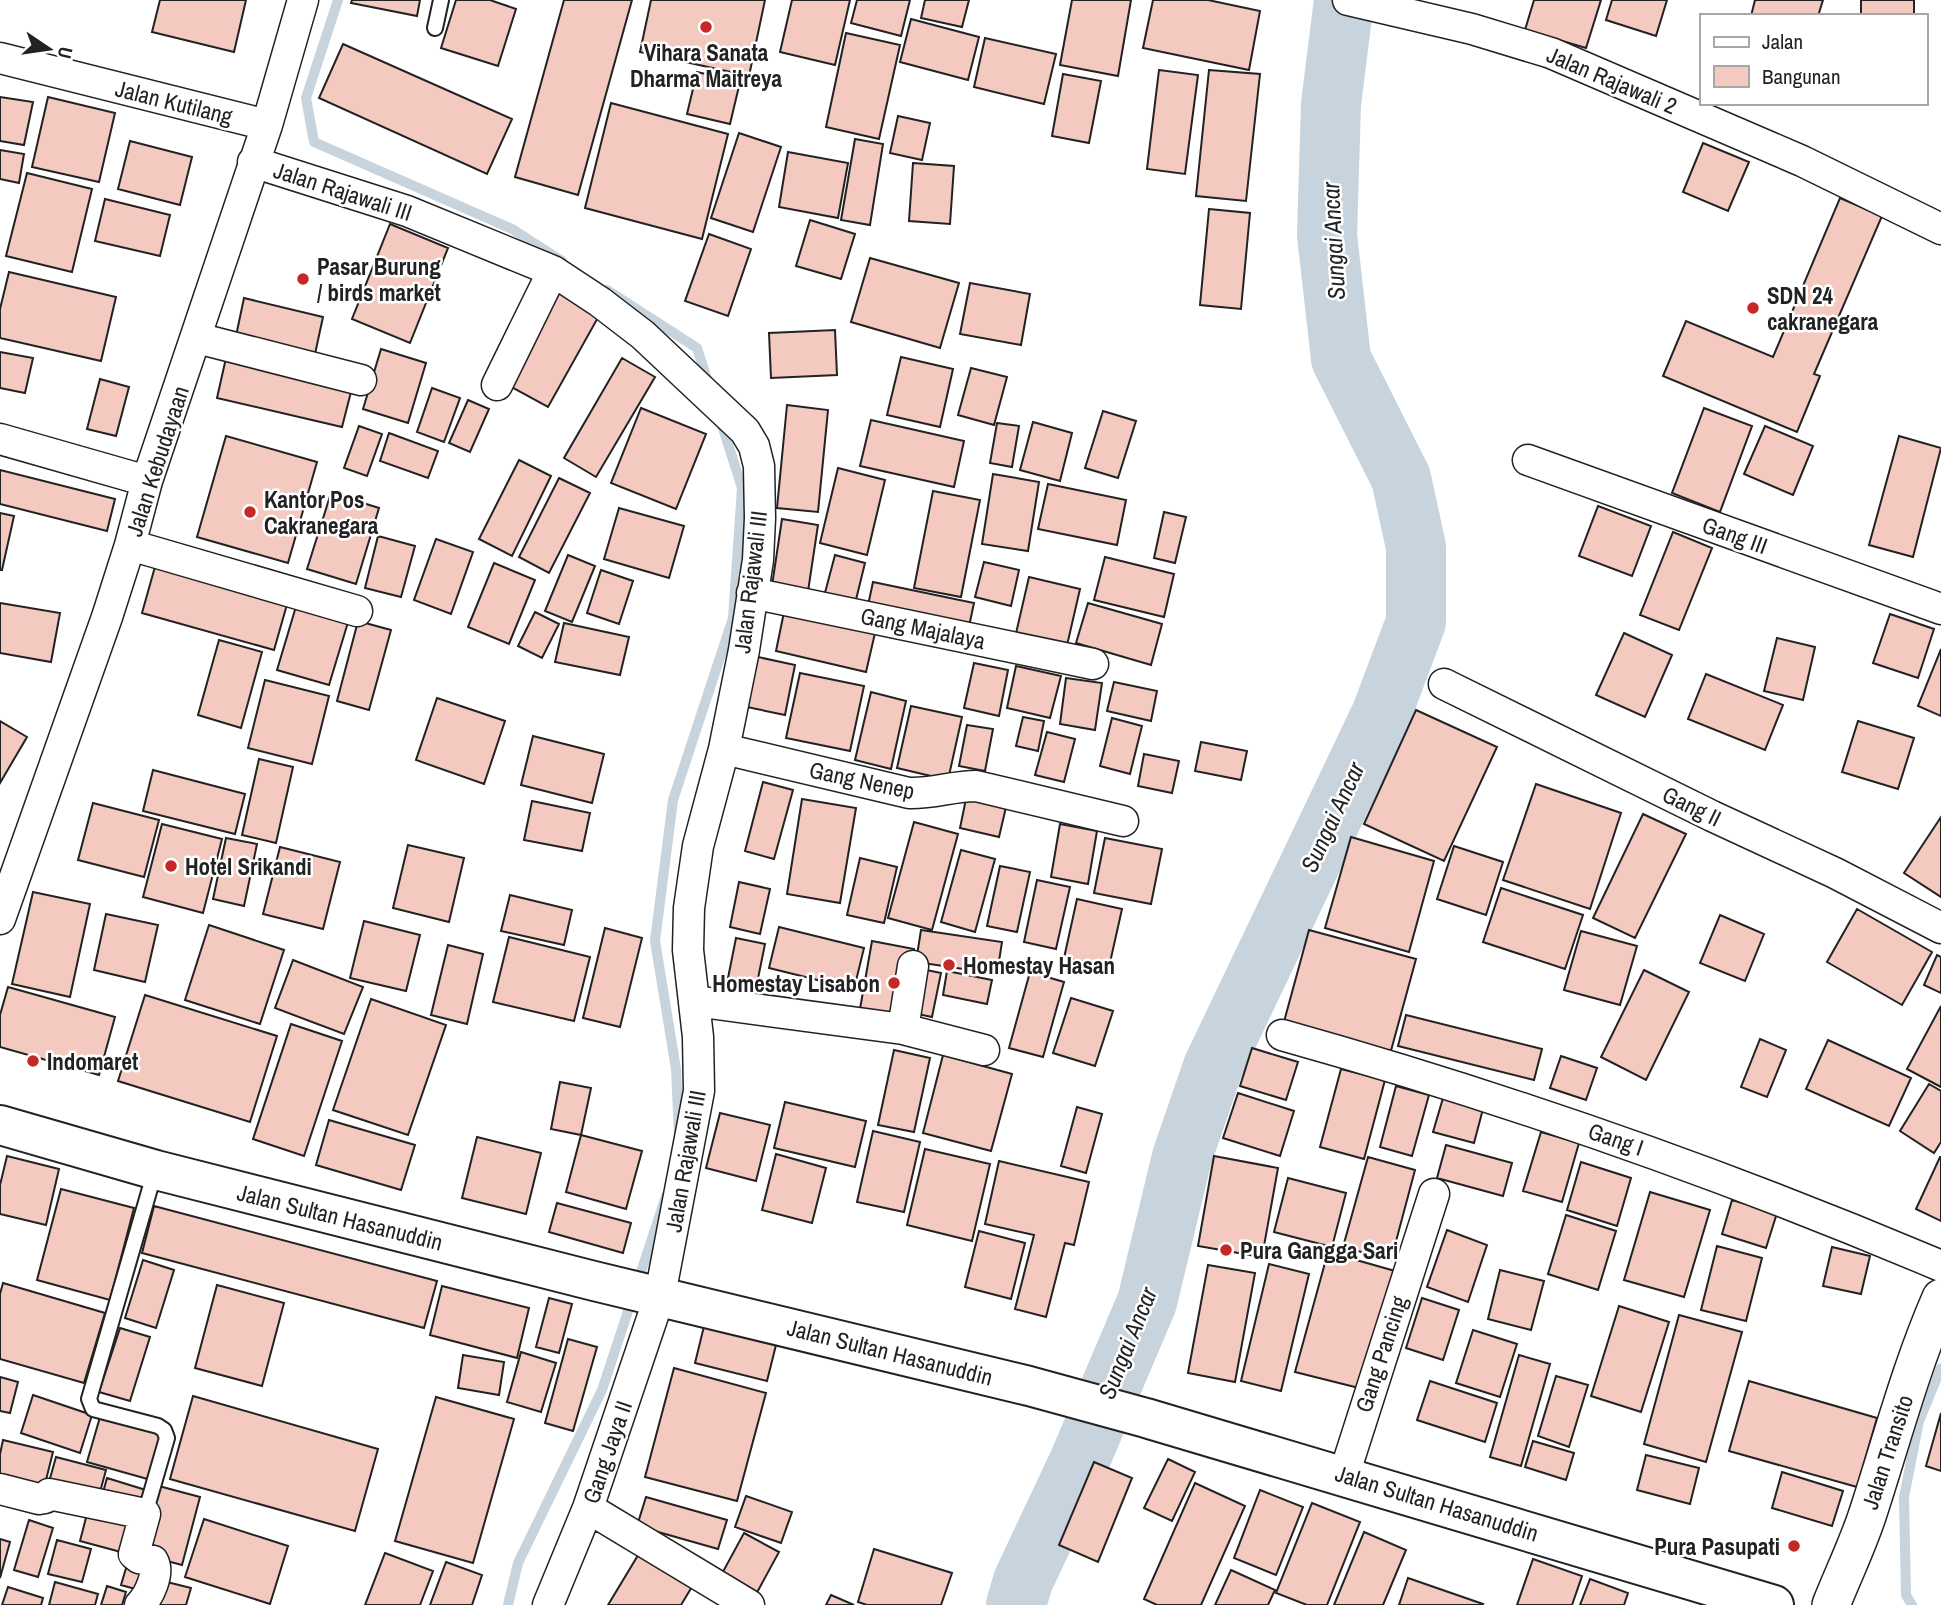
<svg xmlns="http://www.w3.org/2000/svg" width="1941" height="1605" viewBox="0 0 1941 1605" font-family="'Archivo Narrow',sans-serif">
	<rect width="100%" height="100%" fill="#fff"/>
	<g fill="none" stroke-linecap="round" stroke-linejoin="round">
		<!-- stream -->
		<path stroke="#c7d3dd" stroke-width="10" d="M338 0 306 98 314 142 512 229 562 261
			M607 290 697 348 709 385
			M679 1134 676 1069 655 941 673 800 733 618 742 488 720 419
			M637 1284 666 1196
			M508 1605 518 1563 602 1390 632 1299
			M1912 1605 1906 1595 1904 1497 1919 1421 1941 1368"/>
		<!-- river -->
		<path stroke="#c7d3dd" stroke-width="60" d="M1016 1605 1023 1581 1079 1462 1147 1302 1182 1157 1213 1067 1381 715 1416 622V547L1401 478 1341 359 1327 235 1331 104 1344 0"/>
	</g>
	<!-- building -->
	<path fill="#f3c9c0" stroke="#222" stroke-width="2" d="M160 0H246L234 52 152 32Z
		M352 0H420L417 16 351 3Z
		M456 0H490L516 9 498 66 441 48Z
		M564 0H632L578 195 515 177Z
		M651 0H765L749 76 640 52Z
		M792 0H850L835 65 780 52Z
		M857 0H910L901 36 851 23Z
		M925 0H969L962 27 921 18Z
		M1072 0H1131L1118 76 1060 65Z
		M1153 0H1208L1260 11 1249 70 1143 48Z
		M1534 0H1601L1586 48 1525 30Z
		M1612 0H1667L1656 36 1606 20Z
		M1755 0H1823L1818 16H1751Z
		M1861 0H1914V16H1861Z
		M911 19 979 37 968 80 900 62Z
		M846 33 900 45 879 139 826 127Z
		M985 38 1056 54 1044 104 974 87Z
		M343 44 512 119 487 174 319 98Z
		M1159 70 1198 75 1185 174 1147 169Z
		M1209 70 1260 74 1246 201 1196 196Z
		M697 72 740 82 730 124 687 114Z
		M1063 74 1101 81 1089 143 1052 136Z
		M0 97 33 102 24 145 0 141Z
		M48 97 115 113 99 182 32 167Z
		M611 103 728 134 702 239 585 208Z
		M898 116 930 123 922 160 890 153Z
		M739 133 781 147 753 232 711 218Z
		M855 139 883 144 870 225 841 220Z
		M130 141 192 157 180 205 118 189Z
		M1703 143 1749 162 1728 211 1683 192Z
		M0 150 24 154 19 183 0 179Z
		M788 152 848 163 838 218 779 207Z
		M913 163 954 166 950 224 909 221Z
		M27 173 92 189 72 272 6 256Z
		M1840 198 1882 216 1814 374 1820 376 1797 432 1663 376 1686 321 1773 357Z
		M105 199 170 215 160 256 95 241Z
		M1209 209 1250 213 1241 309 1200 305Z
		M810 220 855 234 841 279 796 266Z
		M390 224 448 248 410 343 352 319Z
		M709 234 751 249 728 316 685 301Z
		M870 258 959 283 940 348 851 322Z
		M9 272 116 297 101 361 0 338V309Z
		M970 283 1030 294 1021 345 960 334Z
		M556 289 600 314 548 407 504 383Z
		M244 298 323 317 315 354 236 336Z
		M835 330 837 375 771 378 769 333Z
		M381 349 426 363 408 423 363 409Z
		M0 352 33 358 25 393 0 388Z
		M901 357 953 369 940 427 887 415Z
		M226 358 352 388 342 427 217 398Z
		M622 358 655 377 596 477 564 458Z
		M971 368 1007 377 994 425 958 415Z
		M100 379 129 387 116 436 87 429Z
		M432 388 460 398 444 442 417 432Z
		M468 400 489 409 470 452 449 443Z
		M787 405 828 410 818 512 777 508Z
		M641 408 706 434 676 509 611 483Z
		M1704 408 1752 426 1720 512 1672 493Z
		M1103 411 1136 421 1118 478 1085 468Z
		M871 420 964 441 954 487 860 466Z
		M1033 422 1072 433 1060 481 1020 470Z
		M997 423 1019 426 1012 467 990 463Z
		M359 426 382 434 367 476 344 468Z
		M1765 426 1813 446 1793 495 1744 474Z
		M389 433 438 451 428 478 380 461Z
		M226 436 317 462 288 563 197 537Z
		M1899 436 1941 448 1913 557 1869 545Z
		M519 460 551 476 512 556 479 539Z
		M838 468 885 480 867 555 820 543Z
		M0 470 115 499 107 531 0 504Z
		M993 474 1039 482 1028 551 982 544Z
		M559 478 590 493 549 573 519 557Z
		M1048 484 1126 500 1117 545 1038 529Z
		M933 491 980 500 961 597 914 588Z
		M331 493 379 508 356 584 307 569Z
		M1598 506 1651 526 1632 576 1579 556Z
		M619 508 684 526 669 578 604 559Z
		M1164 512 1186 517 1175 563 1154 558Z
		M0 513 14 516 2 570H0Z
		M782 519 818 525 807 598 771 592Z
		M1673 532 1712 548 1679 630 1640 615Z
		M378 536 415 546 401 597 365 588Z
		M436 539 473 552 451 614 414 600Z
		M568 555 595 566 572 622 545 611Z
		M835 555 865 563 853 612 822 604Z
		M158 556 290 594 274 650 142 613Z
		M1105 557 1174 574 1164 617 1094 600Z
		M984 562 1019 570 1011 606 975 597Z
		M494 563 535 580 509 644 468 627Z
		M601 570 633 581 619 624 587 613Z
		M1029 577 1080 589 1065 654 1014 642Z
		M873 582 974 603 968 631 867 610Z
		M0 603 60 613 51 662 0 653Z
		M297 603 349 619 329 685 277 670Z
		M1088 603 1162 624 1151 665 1076 643Z
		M535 612 559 624 542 658 518 646Z
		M784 612 875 633 866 672 776 651Z
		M1890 614 1934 629 1918 678 1873 663Z
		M358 621 391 630 369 710 337 701Z
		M564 623 629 637 620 675 555 662Z
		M1624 633 1672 655 1645 717 1596 695Z
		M1777 638 1815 647 1803 700 1764 691Z
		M219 640 262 652 241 728 198 715Z
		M1941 649V716L1918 706Z
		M758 657 795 665 785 715 747 707Z
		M974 663 1008 670 999 716 964 708Z
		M1016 666 1061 676 1050 718 1007 708Z
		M800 673 864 686 850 751 786 738Z
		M1706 674 1783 705 1765 750 1688 719Z
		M1066 678 1102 683 1095 730 1060 724Z
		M265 680 329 696 312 764 248 748Z
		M1114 682 1157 691 1151 721 1107 711Z
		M871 692 906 701 891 769 855 760Z
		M437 698 505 721 484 784 416 760Z
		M911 706 962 717 948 780 897 768Z
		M1416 710 1497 747 1444 861 1364 824Z
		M1023 717 1044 721 1038 751 1016 746Z
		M1112 718 1142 726 1130 774 1100 766Z
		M0 721 27 737 0 783Z
		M1858 721 1914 738 1898 789 1842 772Z
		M967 725 993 729 985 771 959 766Z
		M1047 732 1075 739 1064 782 1035 775Z
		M533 736 604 754 592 803 521 785Z
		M1201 742 1247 751 1241 780 1195 771Z
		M1144 754 1179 761 1172 793 1138 786Z
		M259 759 293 767 276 843 242 835Z
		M153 770 245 794 235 834 143 811Z
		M763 782 793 790 774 859 745 851Z
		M1536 784 1621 813 1590 909 1503 880Z
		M967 794 1007 803 999 837 960 828Z
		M802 799 856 808 840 903 787 894Z
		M532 801 590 813 582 851 524 840Z
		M93 803 159 820 144 877 78 860Z
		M1643 814 1686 834 1635 938 1593 918Z
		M1941 817V897L1904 873Z
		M914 822 958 834 932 930 888 918Z
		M162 824 222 839 203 913 143 897Z
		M1060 824 1097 831 1088 884 1051 877Z
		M1351 837 1434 861 1409 952 1325 928Z
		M226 838 257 844 244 906 213 899Z
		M1105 838 1162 849 1151 904 1094 893Z
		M408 845 464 858 449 922 393 908Z
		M1454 846 1503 862 1486 915 1437 899Z
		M280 847 340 862 323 929 263 914Z
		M961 850 995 859 975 932 941 922Z
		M860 858 897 867 884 923 847 915Z
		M1000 866 1030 872 1017 932 987 926Z
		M1037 880 1070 887 1056 949 1024 942Z
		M739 882 770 889 760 934 730 927Z
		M1501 888 1583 915 1565 969 1483 942Z
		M33 892 90 904 70 997 12 984Z
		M510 895 572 910 564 945 501 931Z
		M1077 899 1122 909 1109 967 1064 958Z
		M1857 909 1932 952 1902 1005 1827 962Z
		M106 914 158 925 145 982 94 970Z
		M1720 915 1764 934 1745 981 1700 963Z
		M364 921 420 935 406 991 350 978Z
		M209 925 284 950 260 1024 185 1000Z
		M779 927 864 948 854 989 769 968Z
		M605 928 642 938 620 1027 583 1018Z
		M921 930 1002 942 997 974 916 962Z
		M1309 930 1416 959 1389 1058 1282 1029Z
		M1581 931 1637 946 1620 1005 1564 990Z
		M509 937 590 957 574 1021 493 1002Z
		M736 938 765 944 753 1003 724 998Z
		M872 941 914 949 902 1016 860 1009Z
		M448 945 483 954 467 1024 431 1015Z
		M1937 955 1941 957V993L1924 985Z
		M293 960 363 987 344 1034 275 1008Z
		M917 968 941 973 932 1017 908 1012Z
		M1644 970 1689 992 1646 1080 1601 1057Z
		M947 971 992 980 987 1004 943 995Z
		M1030 972 1064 982 1043 1057 1009 1048Z
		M8 987 115 1017 99 1075 0 1047V1015Z
		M145 995 277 1036 250 1122 118 1081Z
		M1071 998 1113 1011 1095 1066 1053 1053Z
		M371 999 446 1025 408 1135 333 1110Z
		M1941 1006V1087L1907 1069Z
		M1406 1015 1542 1049 1534 1080 1398 1046Z
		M291 1024 342 1041 304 1156 253 1139Z
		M1760 1039 1786 1050 1767 1097 1741 1087Z
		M1828 1040 1911 1078 1889 1126 1806 1089Z
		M1252 1048 1298 1062 1286 1100 1240 1086Z
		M894 1050 930 1058 914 1132 878 1125Z
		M943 1055 1012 1074 991 1151 923 1133Z
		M1561 1056 1597 1068 1586 1100 1550 1088Z
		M1341 1069 1385 1080 1364 1159 1320 1147Z
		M560 1082 591 1088 581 1135 551 1129Z
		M1929 1084 1941 1091V1142L1934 1153 1900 1131Z
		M1396 1086 1429 1095 1412 1156 1380 1147Z
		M1238 1093 1294 1111 1280 1156 1223 1138Z
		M1443 1098 1483 1109 1474 1143 1433 1132Z
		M785 1102 866 1121 855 1167 774 1148Z
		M1077 1107 1102 1114 1086 1173 1061 1166Z
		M720 1113 770 1125 756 1181 706 1168Z
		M329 1120 415 1145 401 1190 316 1165Z
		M873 1131 920 1142 904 1212 857 1202Z
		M1541 1132 1579 1143 1562 1202 1523 1191Z
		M581 1135 642 1151 626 1209 566 1192Z
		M477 1137 541 1153 526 1214 462 1198Z
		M1446 1145 1512 1163 1503 1196 1437 1178Z
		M925 1149 990 1164 972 1241 907 1225Z
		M776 1154 826 1168 812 1223 762 1210Z
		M7 1156 59 1169 46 1225 0 1214V1185Z
		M1214 1156 1278 1168 1262 1257 1198 1246Z
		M1368 1157 1415 1170 1391 1260 1343 1247Z
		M1940 1157H1941V1221L1916 1209Z
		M999 1161 1089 1182 1074 1245 1065 1243 1046 1317 1015 1309 1034 1235 985 1224Z
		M1581 1162 1631 1178 1617 1226 1567 1210Z
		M1288 1178 1346 1193 1332 1247 1274 1232Z
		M61 1189 134 1208 110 1300 37 1280Z
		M1650 1192 1710 1210 1684 1297 1624 1280Z
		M1732 1200 1777 1213 1766 1248 1722 1234Z
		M557 1203 631 1223 623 1253 549 1232Z
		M154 1206 437 1281 424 1328 142 1253Z
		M1566 1215 1616 1231 1598 1290 1548 1274Z
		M1447 1230 1487 1245 1468 1302 1427 1287Z
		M979 1231 1025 1243 1011 1299 965 1287Z
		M1717 1246 1762 1258 1746 1321 1701 1310Z
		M1832 1247 1870 1256 1861 1294 1823 1286Z
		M1328 1252 1395 1271 1363 1389 1295 1372Z
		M143 1260 174 1270 156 1328 125 1318Z
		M1269 1264 1309 1274 1281 1391 1241 1381Z
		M1208 1265 1255 1273 1235 1382 1188 1373Z
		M1500 1270 1544 1281 1531 1330 1488 1319Z
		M3 1283 105 1313 84 1383 0 1359V1294Z
		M217 1285 284 1303 262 1386 195 1368Z
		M442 1286 529 1308 517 1358 430 1335Z
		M549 1298 572 1304 559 1353 536 1347Z
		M1422 1298 1459 1310 1443 1360 1406 1348Z
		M1619 1306 1669 1322 1641 1412 1591 1396Z
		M1679 1315 1742 1332 1706 1462 1644 1444Z
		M706 1318 778 1337 767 1381 695 1363Z
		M120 1328 150 1337 130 1401 99 1392Z
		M1473 1330 1517 1344 1500 1397 1456 1383Z
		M568 1339 597 1347 573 1431 545 1423Z
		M521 1352 556 1363 541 1412 507 1402Z
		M463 1355 504 1362 499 1395 458 1388Z
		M1519 1355 1550 1364 1521 1466 1490 1457Z
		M674 1368 766 1393 737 1501 645 1477Z
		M1556 1376 1588 1385 1569 1447 1538 1436Z
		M0 1377 18 1382 10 1413 0 1411Z
		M1430 1381 1497 1403 1485 1442 1417 1420Z
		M1749 1381 1877 1418 1857 1487 1729 1451Z
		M33 1395 92 1415 80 1453 21 1433Z
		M193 1396 378 1449 355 1531 170 1479Z
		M436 1397 514 1419 473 1563 395 1541Z
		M1941 1413V1471L1926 1466Z
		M100 1417 163 1434 151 1480 87 1462Z
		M3 1440 53 1452 42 1496 0 1486V1454Z
		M1533 1441 1574 1453 1566 1480 1525 1467Z
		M1646 1455 1699 1468 1690 1504 1637 1490Z
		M56 1457 106 1470 97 1503 47 1489Z
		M1168 1459 1195 1472 1172 1521 1144 1508Z
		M1094 1462 1132 1478 1098 1562 1059 1545Z
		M1782 1472 1843 1491 1832 1526 1772 1508Z
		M107 1478 149 1491 144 1509 102 1496Z
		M1195 1483 1245 1506 1201 1605H1157L1144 1599Z
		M155 1485 200 1497 182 1565 137 1553Z
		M1260 1490 1303 1507 1276 1575 1234 1558Z
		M746 1496 792 1512 781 1543 735 1527Z
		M646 1497 727 1520 718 1549 637 1526Z
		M1312 1503 1360 1522 1327 1605H1307L1276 1593Z
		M89 1506 141 1520 132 1555 80 1541Z
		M204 1519 288 1546 270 1604 185 1577Z
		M29 1520 53 1528 38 1577 14 1570Z
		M1364 1532 1406 1550 1383 1605H1334Z
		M744 1533 779 1552 754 1598 719 1579Z
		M0 1539 10 1542 0 1578Z
		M57 1540 91 1549 82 1582 48 1574Z
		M643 1547 696 1580 681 1605H608Z
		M874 1549 952 1573 941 1605H867L858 1602Z
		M385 1553 433 1571 420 1605H365Z
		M129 1558 154 1565 146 1592 121 1585Z
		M1533 1559 1582 1576 1572 1605H1517Z
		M446 1562 482 1575 472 1605H430Z
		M1231 1570 1275 1590 1268 1605H1215Z
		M1408 1578 1483 1604 1482 1605H1399Z
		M155 1579 191 1588 186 1605H156Z
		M1590 1579 1628 1593 1624 1605H1580Z
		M55 1582 98 1594 95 1605H49Z
		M107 1586 126 1592 122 1605H101Z
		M8 1587 43 1598 41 1605H2Z
		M831 1595 854 1605H826Z"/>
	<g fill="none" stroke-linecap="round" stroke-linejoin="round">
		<!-- service casing -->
		<g stroke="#222" stroke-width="18">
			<path id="service" d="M435 28 441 0
				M145 1514 167 1438 164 1430 158 1426 93 1409 89 1399 155 1171"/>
		</g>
		<!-- minor casing -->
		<g stroke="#222" stroke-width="33">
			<path id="minor" d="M1348 0 1472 29 1551 53 1802 161 1941 229
				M0 58 267 125
				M253 162 407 211 553 271 600 302 643 335 745 431 754 446 759 466 760 518 758 560 744 650 724 749 698 846 689 908 688 950 698 1037 699 1091 660 1295 588 1508 548 1605
				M197 338 361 380
				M497 385 553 271
				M0 439 147 481
				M1528 460 1941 609
				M130 545 357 611
				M752 593 1093 664
				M1444 684 1712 816 1835 873 1941 928
				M724 749 909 793C932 794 953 786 976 786L1123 821
				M0 919 107 617 130 545 147 481 267 125 303 0
				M695 1001 903 1029 984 1050
				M903 1029 913 966
				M1282 1035C1507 1098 1726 1175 1941 1266
				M1344 1475 1434 1194
				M0 1489 39 1499 45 1498 49 1494 145 1514 134 1554 139 1558 153 1561C160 1573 149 1596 140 1605
				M588 1508 749 1605"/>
		</g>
		<!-- tertiary casing -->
		<g stroke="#222" stroke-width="40">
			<path id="tertiary" d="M1831 1605C1843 1575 1857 1546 1867 1516 1891 1443 1910 1369 1941 1298"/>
		</g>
		<!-- secondary casing -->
		<g stroke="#222" stroke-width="42">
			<path id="secondary" d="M0 1125 156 1170 594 1281 1029 1386 1146 1418 1774 1605"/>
		</g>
		<!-- service -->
		<use href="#service" stroke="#fff" stroke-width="14"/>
		<!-- minor -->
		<use href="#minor" stroke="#fff" stroke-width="30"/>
		<!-- tertiary -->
		<use href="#tertiary" stroke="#fff" stroke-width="37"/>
		<!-- secondary -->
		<use href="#secondary" stroke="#fff" stroke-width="38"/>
	</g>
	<!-- markers -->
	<g fill="#c62828" stroke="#fff" stroke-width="2.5">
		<circle cx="706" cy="27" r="7"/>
		<circle cx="303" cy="279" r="7"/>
		<circle cx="1753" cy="308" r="7"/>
		<circle cx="250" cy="512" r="7"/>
		<circle cx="171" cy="866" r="7"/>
		<circle cx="949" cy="965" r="7"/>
		<circle cx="894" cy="983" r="7"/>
		<circle cx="33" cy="1061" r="7"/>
		<circle cx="1226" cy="1250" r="7"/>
		<circle cx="1794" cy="1546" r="7"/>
	</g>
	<g text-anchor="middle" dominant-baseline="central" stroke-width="5" stroke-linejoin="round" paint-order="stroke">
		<!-- poi labels -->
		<g font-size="23" font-weight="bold" fill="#222" stroke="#fff" text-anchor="start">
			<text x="706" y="52" text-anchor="middle">Vihara Sanata<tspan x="706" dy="26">Dharma Maitreya</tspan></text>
			<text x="317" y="266">Pasar Burung<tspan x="317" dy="26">/ birds market</tspan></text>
			<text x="1767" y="295">SDN 24<tspan x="1767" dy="26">cakranegara</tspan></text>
			<text x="264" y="499">Kantor Pos<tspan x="264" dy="26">Cakranegara</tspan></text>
			<text x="185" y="866">Hotel Srikandi</text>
			<text x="963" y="965">Homestay Hasan</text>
			<text x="880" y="983" text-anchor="end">Homestay Lisabon</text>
			<text x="47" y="1061">Indomaret</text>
			<text x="1240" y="1250">Pura Gangga Sari</text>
			<text x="1780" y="1546" text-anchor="end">Pura Pasupati</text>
		</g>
		<!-- street labels -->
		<g font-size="23" fill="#222" stroke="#fff">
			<text transform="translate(1612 80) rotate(23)">Jalan Rajawali 2</text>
			<text transform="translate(174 102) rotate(14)">Jalan Kutilang</text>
			<text transform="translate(343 191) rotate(18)">Jalan Rajawali III</text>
			<text transform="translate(157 461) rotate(-72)">Jalan Kebudayaan</text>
			<text transform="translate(1735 535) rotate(20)">Gang III</text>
			<text transform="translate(750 582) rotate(-83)">Jalan Rajawali III</text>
			<text transform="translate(923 628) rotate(12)">Gang Majalaya</text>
			<text transform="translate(862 780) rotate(12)">Gang Nenep</text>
			<text transform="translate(1692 806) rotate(26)">Gang II</text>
			<text transform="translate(1616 1139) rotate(19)">Gang I</text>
			<text transform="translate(685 1161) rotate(-80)">Jalan Rajawali III</text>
			<text transform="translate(340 1217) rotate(14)">Jalan Sultan Hasanuddin</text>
			<text transform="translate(890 1352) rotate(14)">Jalan Sultan Hasanuddin</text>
			<text transform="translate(1381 1354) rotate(-72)">Gang Pancing</text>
			<text transform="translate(607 1452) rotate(-71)">Gang Jaya II</text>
			<text transform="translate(1887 1452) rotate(-72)">Jalan Transito</text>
			<text transform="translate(1437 1503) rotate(17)">Jalan Sultan Hasanuddin</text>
		</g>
		<!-- water labels -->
		<g font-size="24" font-style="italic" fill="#222" stroke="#fff">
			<text transform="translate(1333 241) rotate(-93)">Sungai Ancar</text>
			<text transform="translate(1332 817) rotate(-65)">Sungai Ancar</text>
			<text transform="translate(1127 1343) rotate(-68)">Sungai Ancar</text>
		</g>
	</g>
	<!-- legend -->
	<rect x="1700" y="14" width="228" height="91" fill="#ffffff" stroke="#a7a7a7" stroke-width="2"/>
	<rect x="1714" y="37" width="35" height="10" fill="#ffffff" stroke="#a7a7a7" stroke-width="2"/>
	<text x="1762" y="49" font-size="21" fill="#222222">Jalan</text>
	<rect x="1714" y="66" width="35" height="21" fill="#f3c9c0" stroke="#a7a7a7" stroke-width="2"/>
	<text x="1762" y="84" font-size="21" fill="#222222">Bangunan</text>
	<!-- north arrow -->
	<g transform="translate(49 49) rotate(103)" stroke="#ffffff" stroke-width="5" paint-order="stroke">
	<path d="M0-5L12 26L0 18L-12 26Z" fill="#222222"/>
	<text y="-10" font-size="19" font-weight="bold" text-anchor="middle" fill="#222222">U</text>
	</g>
</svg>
